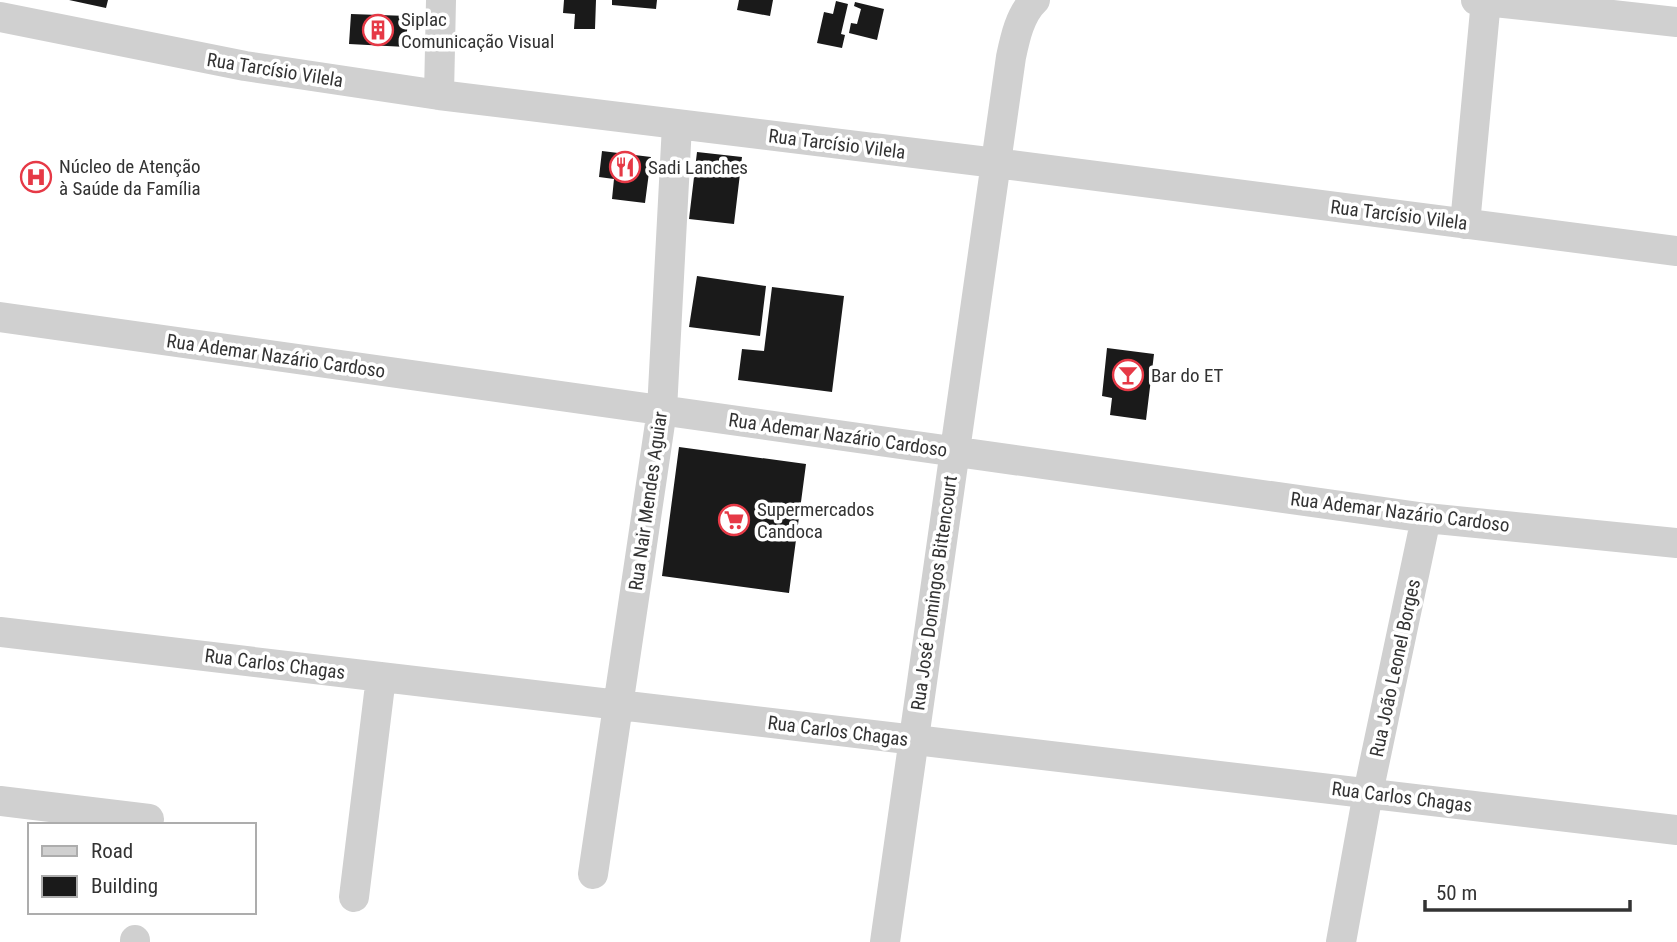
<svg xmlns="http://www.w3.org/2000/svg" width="1677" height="942" viewBox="0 0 1677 942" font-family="'Roboto Condensed',sans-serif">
	<rect width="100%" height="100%" fill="#fff"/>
	<!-- building -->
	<path fill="#1a1a1a" d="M69 0H108L106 8Z
		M564 0H596L595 29H574L575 14 563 13Z
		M612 0H657L656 9 612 5Z
		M739 0H773L770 16 737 10Z
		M836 1 848 4 841 34 845 35 842 48 817 43 824 12 833 14Z
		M855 2 884 9 877 40 849 33 851 23 857 24 861 9 854 6Z
		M351 14 408 16 406 47 349 44Z
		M602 151 651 157 645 203 612 199 614 179 599 177Z
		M697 152 742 157 734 224 689 219Z
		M697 276 766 286 760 336 689 327Z
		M772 287 844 296 832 392 738 380 742 349 764 351Z
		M1107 348 1154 354 1146 420 1110 415 1112 398 1102 396Z
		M679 447 806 464 789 593 662 576Z"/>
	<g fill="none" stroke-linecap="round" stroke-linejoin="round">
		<!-- minor -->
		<path stroke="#d0d0d0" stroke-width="30" d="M1476 0 1677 22
			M0 17 245 66 439 95 996 163 1677 251
			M439 95 441 0
			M1465 224 1486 0
			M0 317 1426 518 1677 543
			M0 632 1677 830
			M0 801 149 819
			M593 874 662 410 677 125
			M354 897 381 677
			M135 942V940
			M885 942 1011 57C1015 38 1020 14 1035 0
			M1341 942 1368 793 1426 518"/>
	</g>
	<!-- icons -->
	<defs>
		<g id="building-ring" transform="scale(1.575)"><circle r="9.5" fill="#fff" stroke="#e63946" stroke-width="1.5"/><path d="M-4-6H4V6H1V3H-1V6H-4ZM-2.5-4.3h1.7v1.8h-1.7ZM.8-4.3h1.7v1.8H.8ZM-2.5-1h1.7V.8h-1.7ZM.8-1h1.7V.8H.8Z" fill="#e63946"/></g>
		<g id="restaurant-ring" transform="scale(1.575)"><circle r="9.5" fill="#fff" stroke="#e63946" stroke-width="1.5"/><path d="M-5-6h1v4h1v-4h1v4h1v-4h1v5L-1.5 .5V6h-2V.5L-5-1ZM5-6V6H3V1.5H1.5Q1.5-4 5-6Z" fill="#e63946"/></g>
		<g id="hospital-ring" transform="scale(1.575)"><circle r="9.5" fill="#fff" stroke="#e63946" stroke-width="1.5"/><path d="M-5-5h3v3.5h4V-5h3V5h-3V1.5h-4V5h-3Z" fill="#e63946"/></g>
		<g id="bar-ring" transform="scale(1.575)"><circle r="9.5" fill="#fff" stroke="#e63946" stroke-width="1.5"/><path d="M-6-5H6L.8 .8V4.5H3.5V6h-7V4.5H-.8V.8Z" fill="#e63946"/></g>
		<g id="supermarket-ring" transform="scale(1.575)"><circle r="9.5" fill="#fff" stroke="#e63946" stroke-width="1.5"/><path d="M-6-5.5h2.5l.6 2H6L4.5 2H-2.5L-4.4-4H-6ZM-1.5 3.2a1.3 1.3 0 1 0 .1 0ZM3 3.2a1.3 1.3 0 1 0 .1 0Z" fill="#e63946"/></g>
	</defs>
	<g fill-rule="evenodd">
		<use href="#building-ring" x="378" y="30"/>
		<use href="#restaurant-ring" x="625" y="167"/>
		<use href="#hospital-ring" x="36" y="177"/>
		<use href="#bar-ring" x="1128" y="375"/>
		<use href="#supermarket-ring" x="734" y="520"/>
	</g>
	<g text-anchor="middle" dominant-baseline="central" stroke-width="7" stroke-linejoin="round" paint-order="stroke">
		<!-- poi labels -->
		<g font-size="19" fill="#333" stroke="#fff" text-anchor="start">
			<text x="401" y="19">Siplac<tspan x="401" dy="22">Comunicação Visual</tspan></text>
			<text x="59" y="166">Núcleo de Atenção<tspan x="59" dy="22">à Saúde da Família</tspan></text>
			<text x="648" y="167">Sadi Lanches</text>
			<text x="1151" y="375">Bar do ET</text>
			<text x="757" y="509">Supermercados<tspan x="757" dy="22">Candoca</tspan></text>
		</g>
		<!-- street labels -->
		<g font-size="19" fill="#333" stroke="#fff">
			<text transform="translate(275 70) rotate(9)">Rua Tarcísio Vilela</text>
			<text transform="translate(837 144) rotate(7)">Rua Tarcísio Vilela</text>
			<text transform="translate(1399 215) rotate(7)">Rua Tarcísio Vilela</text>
			<text transform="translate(276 356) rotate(8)">Rua Ademar Nazário Cardoso</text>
			<text transform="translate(838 435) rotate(8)">Rua Ademar Nazário Cardoso</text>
			<text transform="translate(648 501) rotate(-82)">Rua Nair Mendes Aguiar</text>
			<text transform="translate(1400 512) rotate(7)">Rua Ademar Nazário Cardoso</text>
			<text transform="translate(934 593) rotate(-82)">Rua José Domingos Bittencourt</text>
			<text transform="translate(275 664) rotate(7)">Rua Carlos Chagas</text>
			<text transform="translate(1395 668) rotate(-78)">Rua João Leonel Borges</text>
			<text transform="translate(838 731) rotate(7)">Rua Carlos Chagas</text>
			<text transform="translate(1402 797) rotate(7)">Rua Carlos Chagas</text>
		</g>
	</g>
	<!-- legend -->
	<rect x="28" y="823" width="228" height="91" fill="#ffffff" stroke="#adadad" stroke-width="2"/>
	<rect x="42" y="846" width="35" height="10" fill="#d0d0d0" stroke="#adadad" stroke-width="2"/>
	<text x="91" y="858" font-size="21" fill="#333333">Road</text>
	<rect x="42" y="876" width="35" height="21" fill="#1a1a1a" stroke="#adadad" stroke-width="2"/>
	<text x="91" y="893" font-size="21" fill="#333333">Building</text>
	<!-- scale -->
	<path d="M1425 900v10h205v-10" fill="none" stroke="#333333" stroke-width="3.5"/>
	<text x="1436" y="900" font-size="21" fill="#333333" stroke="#ffffff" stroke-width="5" paint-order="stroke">50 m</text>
</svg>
